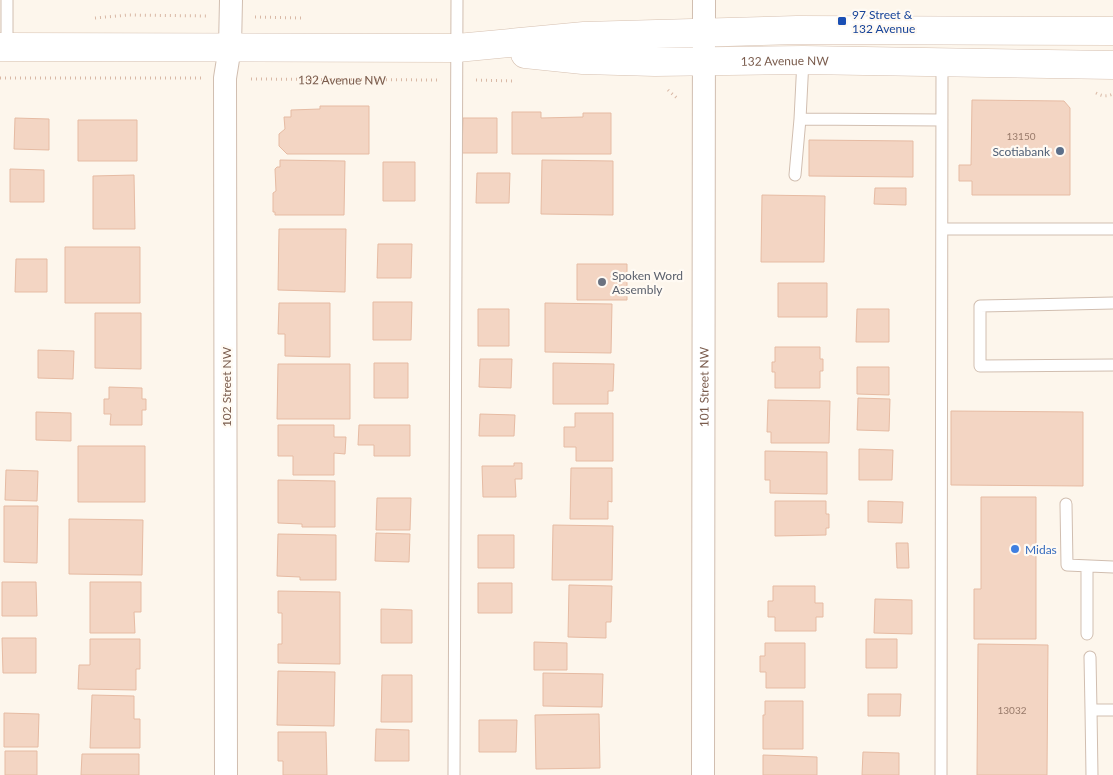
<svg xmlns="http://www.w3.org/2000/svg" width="1113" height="775" viewBox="0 0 1113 775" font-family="Lato,sans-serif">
	<rect width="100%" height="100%" fill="#fdf6ec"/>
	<!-- building -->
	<path fill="#f3d5c3" stroke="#e6bba3" d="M972 100 1064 101 1070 108V195H972V181H959V165H971Z
		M320 106H369V154H287L279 146V134L285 129 284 117H291V110L320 109Z
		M512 112H541V118L583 117V113H611V154H512Z
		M15 118 49 119V150L14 149Z
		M463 118H497V153H462Z
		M78 120H137V161H78Z
		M809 140 913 141V177L809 176Z
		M280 160 345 161 344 215H275V212H273V193L276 191 275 169 277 167H280Z
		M542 160 613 161V215L541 214Z
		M383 162H415V201H383Z
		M10 169 44 170V202H10Z
		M477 173H510L509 203H476Z
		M134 175 135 229H93V176Z
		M875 188H906V205L874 204Z
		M762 195 825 196 824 262H761Z
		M279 229H346L345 292 278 290Z
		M378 244H412L411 278H377Z
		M65 247H140V303H65Z
		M16 259H47V292H15Z
		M577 264H627V300H577Z
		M778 283H827V317H778Z
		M373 302H412L411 340H373Z
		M279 303H330V357L285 356V334H278Z
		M545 303 612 304 611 353 545 352Z
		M478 309H509V346H478Z
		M857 309H889V342H856Z
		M95 313H141V369L95 368Z
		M775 347H820V359H823V371H820V388H775V372H772V362H775Z
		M38 350 74 351 73 379 38 378Z
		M480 359H512L511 388 479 387Z
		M374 363H408V398H374Z
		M553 363 614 364 613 391H608V404H553Z
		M278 364H350V419H277Z
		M857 367H889V395L857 394Z
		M109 387 142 388V399H146V410H142V425H110L111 414H104V399H109Z
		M858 398 890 399 889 431 857 430Z
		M768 400 830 401 829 443H771V432H767Z
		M951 411 1083 412V486L951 485Z
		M36 412 71 413V441L36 440Z
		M575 413H613V461H576V447H564V427H575Z
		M480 414 515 415 514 436H479Z
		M278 425H334V437H346L345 454 334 453V475H293V456H278Z
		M359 425H410V456H374V445H358Z
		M78 446H145V502H78Z
		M859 449 893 450 892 480H859Z
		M765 451 827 452V494L770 493V480H765Z
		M514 463H522V479H515L516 497H483L482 466H514Z
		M571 468H612V502L608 501V519H570Z
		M6 470 38 471 37 501 5 500Z
		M278 480 335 481V527H302V524L278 523Z
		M981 497H1036V639H974V589H981Z
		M377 498H411L410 530H376Z
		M775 501H826V514H829V528H826V535L775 536Z
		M868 501 903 502 902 523 868 522Z
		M4 506H38L37 563 4 562Z
		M69 519 143 520 142 575 69 574Z
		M553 525 613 526 612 580H552Z
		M376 533 410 534 409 562 375 561Z
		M278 534 336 535V580H300V577L277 576Z
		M478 535H514V568H478Z
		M896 543H908L909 568H897Z
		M2 582H36L37 616H2Z
		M90 582H141V612H134L135 633H90Z
		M478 583H512V613H478Z
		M569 585 612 586 611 622H606V638L568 637Z
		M773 586H815V603H823V617H816V631H775V617H768V601H773Z
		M278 591 340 592V664L278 663V644H282V613H278Z
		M875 599 912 600V634L874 633Z
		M381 609 412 610V643H381Z
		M2 638H36V673H3Z
		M90 639H140V669H136V690L78 689 79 665H90Z
		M866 639H897V668H866Z
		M534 642 567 643V670H534Z
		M765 643H805V688H766V672H760V656H765Z
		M978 644 1048 645 1047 775H977Z
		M278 671 335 672 334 726 277 725Z
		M543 673 603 674 602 707 543 706Z
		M382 675H412V722H381Z
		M868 694H901L900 716H868Z
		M92 695 134 696V719H140V748H90Z
		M765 701H803V749H763V715H765Z
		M4 713 39 714 38 747H4Z
		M599 714 600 768 536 769 535 715Z
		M479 720H517L516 752H479Z
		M376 729 409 730V761H375Z
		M278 732H326L327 775H283V761H278Z
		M5 751H37V775H5Z
		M863 752 899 753V775H862Z
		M82 754H139V775H81Z
		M763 755 817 757V775H763Z"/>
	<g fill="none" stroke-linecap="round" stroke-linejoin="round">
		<!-- lane casing -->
		<g stroke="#d1beb0" stroke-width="13">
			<path id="lane" d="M7 0V47
				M803 60 800 119 942 120
				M795 175 800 119
				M943 229H1113
				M1113 303 980 306V366L1113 365
				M1066 504 1067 565 1113 567
				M1087 566V634
				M1090 657 1091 710H1113
				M1091 710 1092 775
				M454 775 457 0
				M941 775 942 62"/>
		</g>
		<!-- street casing -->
		<g stroke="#d1beb0" stroke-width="24">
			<g id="street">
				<path d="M226 775 225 78 230 47 231 0"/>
				<path id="s2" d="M703 775 704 0"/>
			</g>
		</g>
		<!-- secondary casing -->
		<g stroke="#d6c0b0" stroke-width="29">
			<g id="secondary">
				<path d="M0 47 457 48 584 36 797 30 1113 31"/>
				<path id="s3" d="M525 54 583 60 655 62 803 60 1113 65"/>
			</g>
		</g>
		<!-- path -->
		<g stroke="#d9b8a5" stroke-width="3" stroke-dasharray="1 4" stroke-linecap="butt">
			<path d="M255 17 301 18"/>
			<path d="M95 18 128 15 206 16"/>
			<path d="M0 78H202"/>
			<path id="s1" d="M251 79 437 80"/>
			<path d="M476 80 514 81"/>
			<path d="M668 90 678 99"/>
			<path d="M1096 93C1102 96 1106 97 1113 94"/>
		</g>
		<!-- lane -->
		<use href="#lane" stroke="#fff" stroke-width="11"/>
		<!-- street -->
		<use href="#street" stroke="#fff" stroke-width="22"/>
		<!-- secondary -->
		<use href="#secondary" stroke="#fff" stroke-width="28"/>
	</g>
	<!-- markers -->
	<rect fill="#1a4fb4" stroke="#fffaf3" stroke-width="2" x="837" y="16" width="10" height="10" rx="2.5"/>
	<circle fill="#5c6f8a" stroke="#fffaf3" stroke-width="2" cx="1060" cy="151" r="5"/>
	<circle fill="#6b7280" stroke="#fffaf3" stroke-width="2" cx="602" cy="282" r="5"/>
	<circle fill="#3f7fe0" stroke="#fffaf3" stroke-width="2" cx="1015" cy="549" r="5"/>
	<g text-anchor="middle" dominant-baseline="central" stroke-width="4.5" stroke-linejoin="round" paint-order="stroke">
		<!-- number labels -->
		<g font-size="10" fill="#987a6a">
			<text x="1021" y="136">13150</text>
			<text x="1012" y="710">13032</text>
		</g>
		<!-- transit labels -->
		<g font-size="12" fill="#164399" stroke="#fffaf3" text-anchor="start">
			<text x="852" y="14">97 Street &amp;<tspan x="852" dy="14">132 Avenue</tspan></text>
		</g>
		<!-- street labels -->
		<g font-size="12" fill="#7a5c4d" stroke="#fffaf3">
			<text stroke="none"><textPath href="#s3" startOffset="260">132 Avenue NW</textPath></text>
			<text stroke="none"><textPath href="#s1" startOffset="91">132 Avenue NW</textPath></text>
			<text transform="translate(226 387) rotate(-90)">102 Street NW</text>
			<text stroke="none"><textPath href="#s2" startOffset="388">101 Street NW</textPath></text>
		</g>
		<!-- service labels -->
		<g font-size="12" fill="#4e5e75" stroke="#fffaf3" text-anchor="end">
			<text x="1050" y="151">Scotiabank</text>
		</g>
		<!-- worship labels -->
		<g font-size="12" fill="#5b616d" stroke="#fffaf3" text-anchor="start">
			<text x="612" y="275">Spoken Word<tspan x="612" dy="14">Assembly</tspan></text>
		</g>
		<!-- shop labels -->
		<g font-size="12" fill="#366cbe" stroke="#fffaf3" text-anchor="start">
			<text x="1025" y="549">Midas</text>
		</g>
	</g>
</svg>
